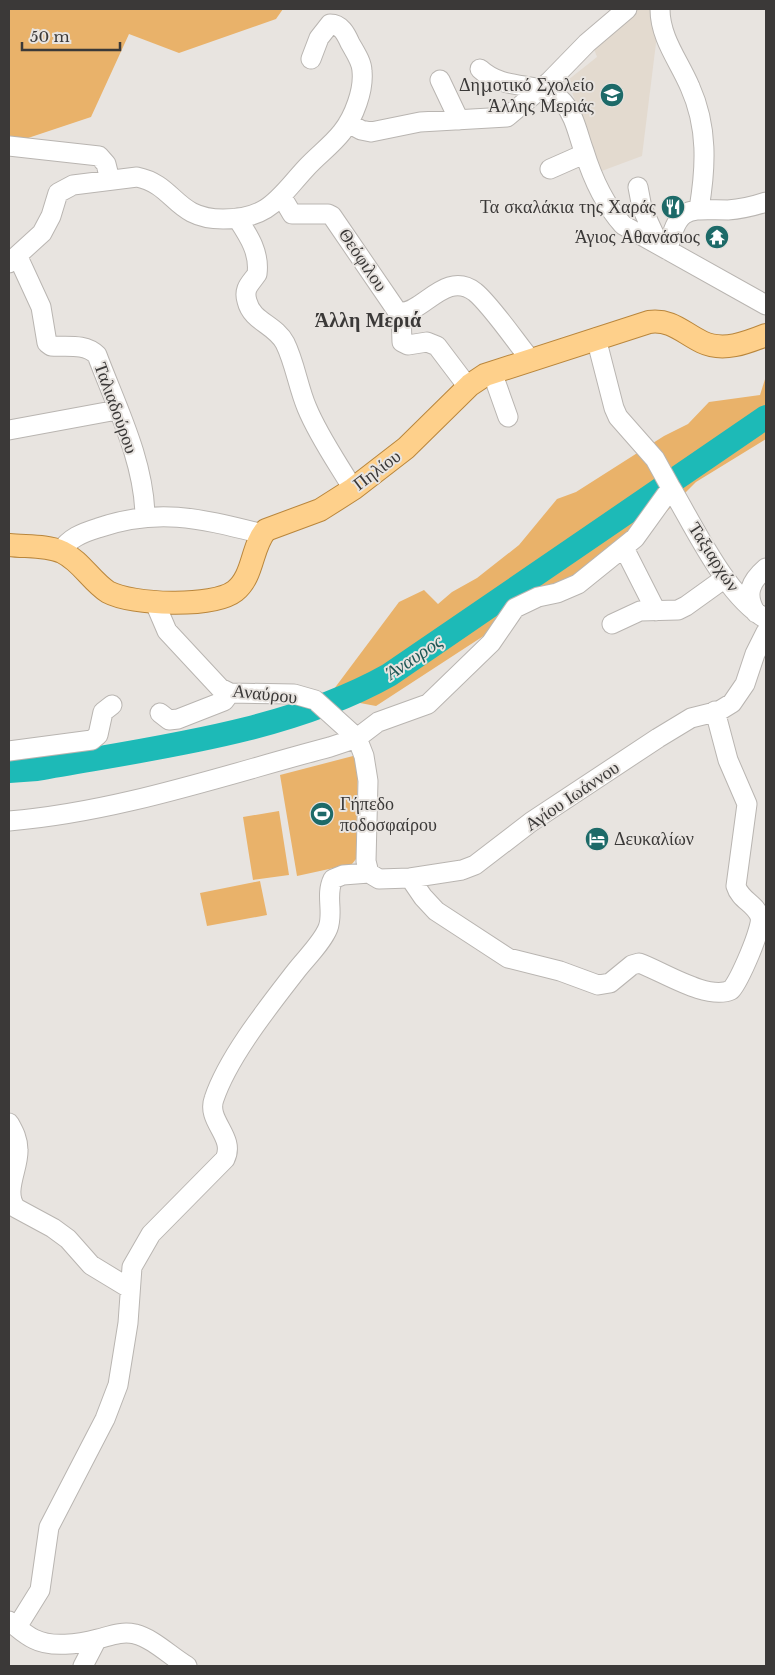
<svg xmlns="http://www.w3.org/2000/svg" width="775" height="1675" viewBox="0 0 775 1675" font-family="'Libre Baskerville',serif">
	<rect width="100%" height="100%" fill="#e8e4e0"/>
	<!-- built -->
	<path fill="#e3dacf" d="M637 9H652L658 27 642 156 599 172 568 80 597 57 593 46Z"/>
	<!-- green -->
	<path fill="#e9b26a" d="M9 9H283L276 19 179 53 129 34 91 117 22 140 9 139Z
		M766 376V439L696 482 668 510 631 540 376 706 328 697 399 602 424 590 438 604 452 592 477 578 519 545 557 499 576 492 664 436 688 424 709 402 760 395Z
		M353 756 358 760 356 859 352 864 297 876 280 775Z
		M279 811 289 875 253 880 243 817Z
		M260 881 267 915 207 926 200 893Z"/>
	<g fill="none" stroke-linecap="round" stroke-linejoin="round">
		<!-- river -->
		<path stroke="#1dbab7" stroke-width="24" d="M9 771 37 769C152 748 286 733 389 675L766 417"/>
		<!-- minor casing -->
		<g stroke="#b9b5b1" stroke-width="21">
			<path id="minor" d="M660 9C660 38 679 61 690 87 708 127 706 167 699 209
				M480 69C507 94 542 78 563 102 575 116 578 135 584 151 592 177 605 205 623 225L766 305
				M440 80 459 120
				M348 123 361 130 371 132 420 122 507 117 550 81 587 43 627 9
				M9 146 99 156 106 164 110 180
				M550 169 584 154
				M638 187 642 208 659 245
				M282 197 292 214H328L332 216 397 311C419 320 444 268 475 292 491 305 516 342 530 359
				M237 218C248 235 260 252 257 274 251 283 243 288 247 301 252 322 275 324 285 343 295 363 298 387 307 408 319 437 337 462 353 489
				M668 250C678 204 688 210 728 210 742 209 754 206 766 202
				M18 257 41 307 47 343 51 346C66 347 85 343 97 355 116 406 144 460 145 516
				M9 263 42 233 51 216 58 193 73 185 137 177C176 185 174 219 223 219 270 219 279 197 307 167 318 155 332 145 342 132 354 117 364 90 362 71 362 62 355 52 350 43 346 34 341 24 330 24L319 38 311 59
				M401 313 402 342 408 345 427 342 437 346 468 387
				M492 372 508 417
				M9 430 117 410
				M671 488C695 528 726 596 766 619
				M624 548 656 611
				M60 552C69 538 82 533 98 528 159 507 202 519 263 534
				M155 603 167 631 220 688 230 693 294 694 315 700 357 738 364 756 368 781 366 861 369 873
				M756 613C744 594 751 581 766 568
				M612 624 640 611 678 610 686 606 725 578
				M160 713 169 720 178 719 224 701 230 693
				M9 751 92 740 98 735 103 712 112 705
				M9 821C118 812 224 775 330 747L357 738 378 722 428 704 491 643 515 608 538 597 557 593 578 584 635 538 671 488 655 459 618 417 614 408 596 338
				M410 878 423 897 436 911 508 958 560 971 598 985 610 983 632 965 639 963C662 971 707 1001 731 990 739 981 763 928 760 917 756 904 740 900 736 886L747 804 728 760 715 711
				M9 1123C14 1132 18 1139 18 1150 19 1168 3 1192 16 1208L53 1228 68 1239 91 1265 129 1288
				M9 1621C17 1627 25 1635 34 1639 51 1648 79 1644 98 1639 110 1636 121 1631 135 1634 154 1639 170 1656 187 1666
				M17 1627 40 1590 49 1527 105 1419 118 1385 128 1323 132 1267 151 1234 225 1159C236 1137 206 1121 214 1099 228 1057 269 1006 296 971 306 958 322 943 328 928 334 912 325 895 333 879L343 875 369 873 379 879 410 878 462 870 475 865 531 822 658 738 691 718 719 711 732 703 745 684 755 654 766 632
				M83 1666 97 1639"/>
		</g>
		<!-- major casing -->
		<g stroke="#b9863c" stroke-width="24">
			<path id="major" d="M9 545C26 547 46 545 62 552 81 561 91 581 108 592 132 605 213 608 235 591 254 576 251 547 266 530L320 510 353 489 406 448 470 385 485 375 649 322C672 319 683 333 702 342 723 352 746 343 766 335"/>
		</g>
		<!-- minor -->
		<use href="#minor" stroke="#fff" stroke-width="19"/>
		<!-- major -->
		<use href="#major" stroke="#fed08b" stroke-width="22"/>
	</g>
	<!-- icons -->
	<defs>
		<g id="school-disc" transform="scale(1.25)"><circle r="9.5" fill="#1d6a68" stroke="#e8e4e0"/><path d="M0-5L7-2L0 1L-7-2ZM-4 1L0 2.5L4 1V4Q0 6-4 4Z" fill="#fff"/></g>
		<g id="restaurant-disc" transform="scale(1.25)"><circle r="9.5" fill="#1d6a68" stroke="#e8e4e0"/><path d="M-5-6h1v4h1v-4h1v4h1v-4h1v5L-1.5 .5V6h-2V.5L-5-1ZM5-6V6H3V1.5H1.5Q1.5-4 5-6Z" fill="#fff"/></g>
		<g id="temple-disc" transform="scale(1.25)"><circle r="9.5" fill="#1d6a68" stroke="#e8e4e0"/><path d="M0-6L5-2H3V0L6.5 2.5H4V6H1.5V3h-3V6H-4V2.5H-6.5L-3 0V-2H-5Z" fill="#fff"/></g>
		<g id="stadium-disc" transform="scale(1.25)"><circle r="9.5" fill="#1d6a68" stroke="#e8e4e0"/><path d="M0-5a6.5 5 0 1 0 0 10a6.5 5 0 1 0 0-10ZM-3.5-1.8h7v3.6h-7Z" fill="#fff"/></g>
		<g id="hotel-disc" transform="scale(1.25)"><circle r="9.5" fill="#1d6a68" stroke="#e8e4e0"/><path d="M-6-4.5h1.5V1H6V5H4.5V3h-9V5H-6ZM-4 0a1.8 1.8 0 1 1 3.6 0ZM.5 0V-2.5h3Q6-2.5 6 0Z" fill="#fff"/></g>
	</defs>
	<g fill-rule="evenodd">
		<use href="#school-disc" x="612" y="95"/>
		<use href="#restaurant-disc" x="673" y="207"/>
		<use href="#temple-disc" x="717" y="237"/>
		<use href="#stadium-disc" x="322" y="814"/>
		<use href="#hotel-disc" x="597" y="839"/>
	</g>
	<g text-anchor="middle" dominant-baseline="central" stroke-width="4" stroke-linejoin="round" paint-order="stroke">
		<!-- poi labels -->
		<g font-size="18" fill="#3b3938" stroke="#e8e4e0" text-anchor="end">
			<text x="594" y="85">Δημοτικό Σχολείο<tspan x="594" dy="21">Άλλης Μεριάς</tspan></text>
			<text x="656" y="207">Τα σκαλάκια της Χαράς</text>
			<text x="700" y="237">Άγιος Αθανάσιος</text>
			<text x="340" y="804" text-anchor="start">Γήπεδο<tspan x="340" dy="21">ποδοσφαίρου</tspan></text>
			<text x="614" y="839" text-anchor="start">Δευκαλίων</text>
		</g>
		<!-- street labels -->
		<g font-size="18" fill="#3b3938" stroke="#e8e4e0">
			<text transform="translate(363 260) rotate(56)">Θεόφιλου</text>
			<text transform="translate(116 408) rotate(70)">Ταλιαδούρου</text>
			<text transform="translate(377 470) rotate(-37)">Πηλίου</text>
			<text transform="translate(714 557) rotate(57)">Ταξιαρχών</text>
			<text transform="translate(265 694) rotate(6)">Αναύρου</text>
			<text transform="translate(572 796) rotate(-34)">Αγίου Ιωάννου</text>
		</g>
		<!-- water labels -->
		<g font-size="19" font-style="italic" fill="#1e5856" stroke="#e8e4e0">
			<text transform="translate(414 657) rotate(-34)">Άναυρος</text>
		</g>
		<!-- quarter labels -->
		<g font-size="20" font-weight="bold" fill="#3b3938" stroke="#e8e4e0">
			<text x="368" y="320">Άλλη Μεριά</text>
		</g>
	</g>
	<!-- border -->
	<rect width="775" height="1675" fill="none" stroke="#3b3938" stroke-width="20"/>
	<!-- scale -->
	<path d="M22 42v8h98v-8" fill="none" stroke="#3b3938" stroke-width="2.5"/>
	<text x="30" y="42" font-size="15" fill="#3b3938" stroke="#e8e4e0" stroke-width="4" paint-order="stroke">50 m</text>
</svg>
